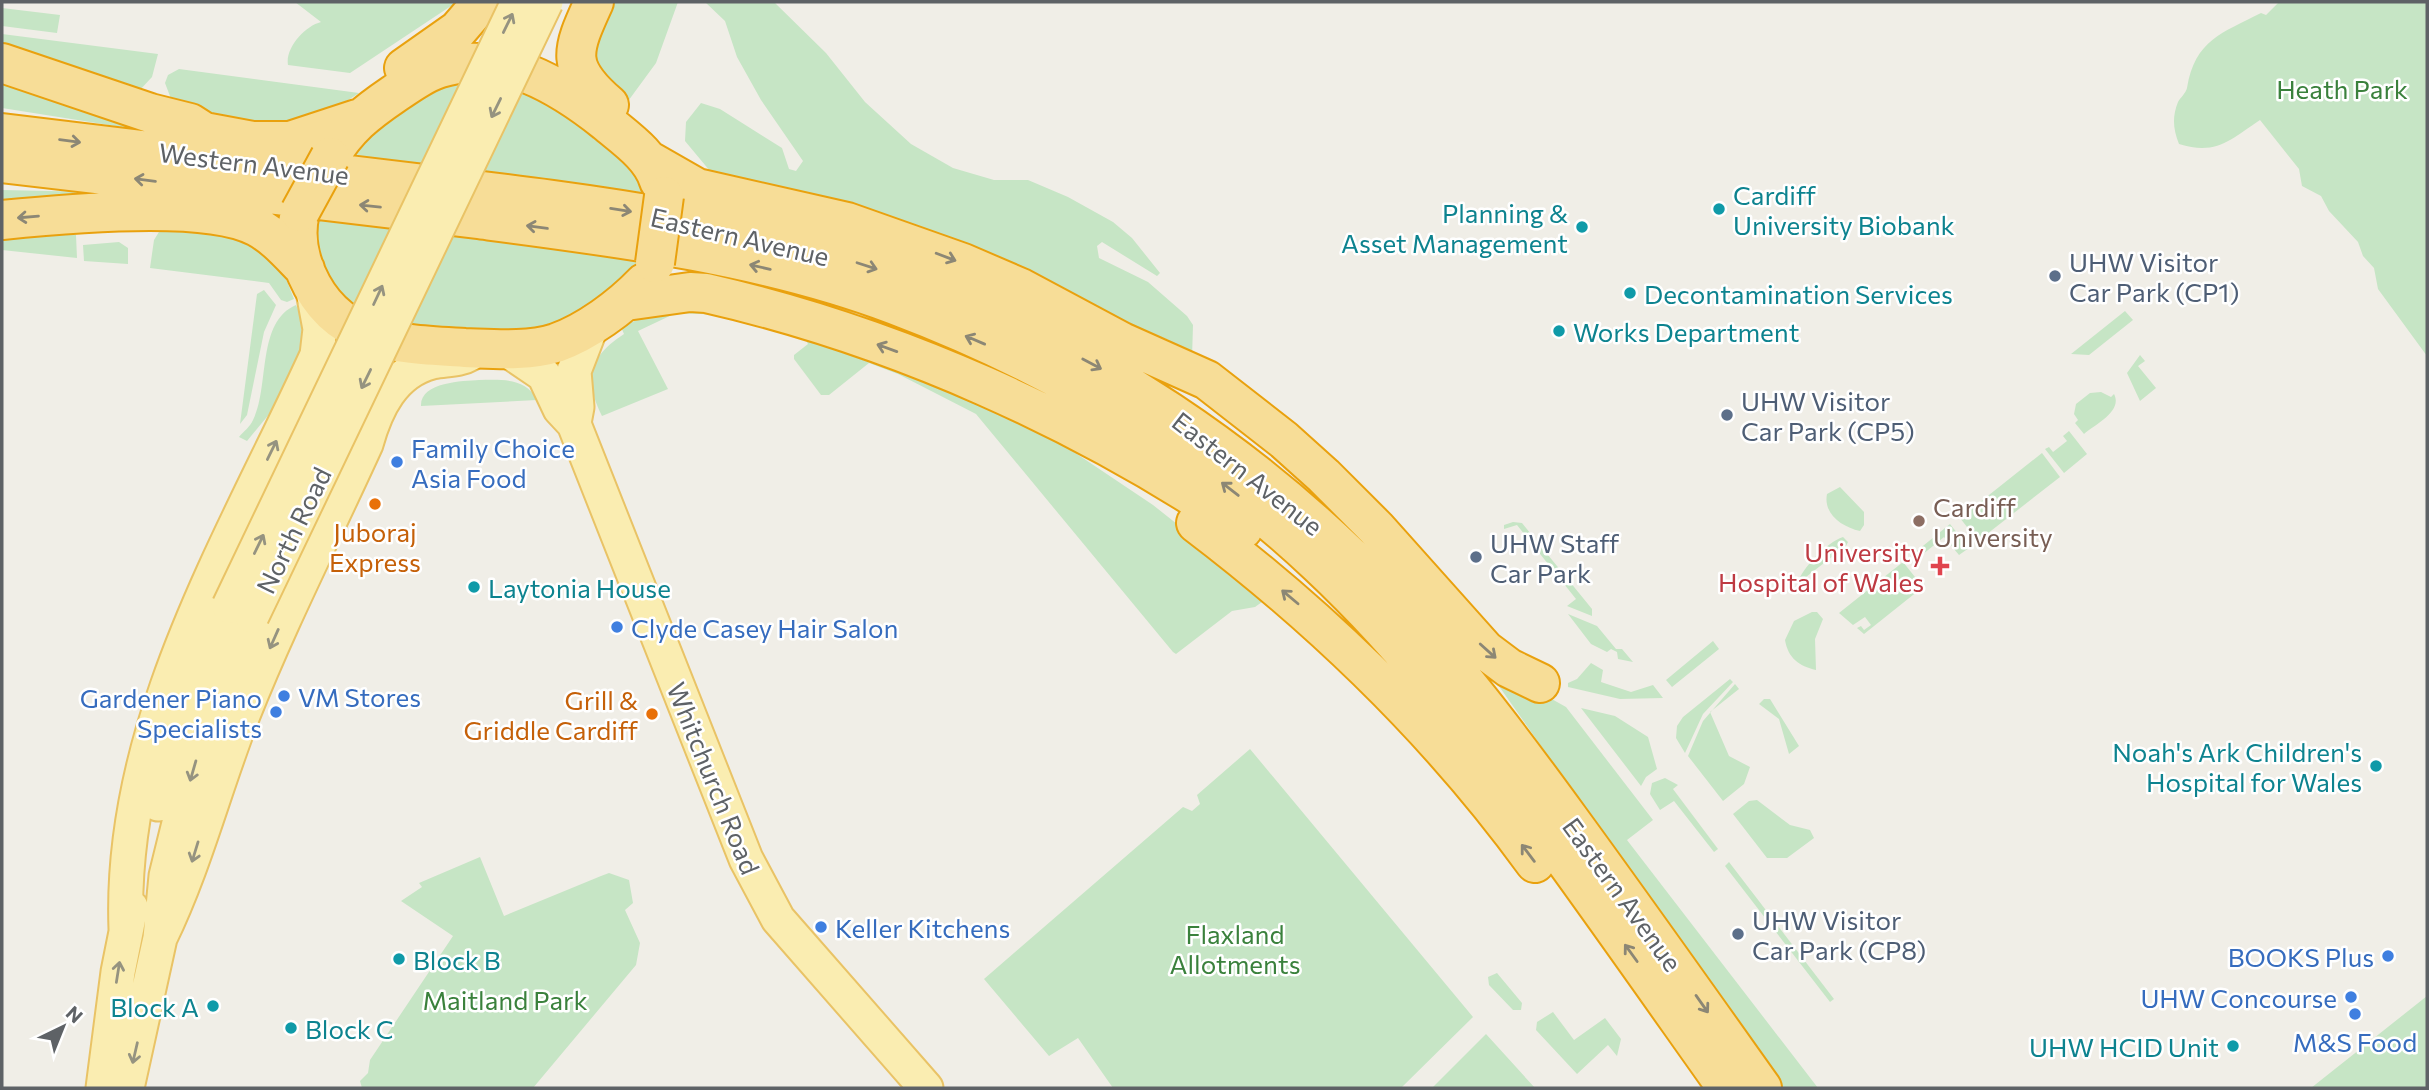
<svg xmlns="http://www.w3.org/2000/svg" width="2429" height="1090" viewBox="0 0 2429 1090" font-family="Commissioner,sans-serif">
	<rect width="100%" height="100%" fill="#f0eee7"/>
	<!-- green -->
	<path fill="#c6e5c5" d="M295 2H457L350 73 288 65C285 48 305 26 321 22Z
		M609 2H678L656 63 623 108 605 92 588 36Z
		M705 2H774L826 53 865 102 911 144 953 168 994 180H1028L1068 197 1113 222 1132 238 1160 273 1157 276 1102 242 1097 246 1099 258 1148 282 1187 316 1193 325 1192 358 1169 340 710 171 685 141 686 122 701 103 720 109 782 148 789 169 796 171 803 161 761 100 737 57 725 21Z
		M2279 2H2427V356L2378 289 2374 268 2363 256 2358 242 2329 211 2321 196 2302 186 2299 169 2260 120C2231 139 2217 156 2179 144 2173 129 2172 117 2178 102 2180 98 2186 93 2187 88 2195 40 2222 33 2261 13L2266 15Z
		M2 8 60 15 57 33 2 26Z
		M2 34 158 54 152 77 138 92 2 52Z
		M179 69 359 93C309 129 228 131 173 104L165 83 168 75Z
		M468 75 425 167 348 160C371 112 422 95 468 75Z
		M2 78 178 136 2 108Z
		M521 83 627 156 649 201 477 177Z
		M2 190 140 193 2 207Z
		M322 214 399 220 354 313 319 269 316 229Z
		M162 227 236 230 283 271 294 299 287 302 281 300 269 283 150 268 154 240Z
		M36 230 76 235 77 258 2 250V231Z
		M452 230 640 258 638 266 627 281 564 321 532 330 404 331Z
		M119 242 128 248V264L84 261 83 245Z
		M264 290 276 305 264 332 247 415 240 424 257 294Z
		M296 305 307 329 290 389 247 441 239 437C244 431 250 427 253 420 270 387 256 322 296 305Z
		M696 306 882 360 1056 440 1153 505 1269 597 1255 607 1232 611 1176 654 1173 652 976 414 898 374 869 363 829 395H821L794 359V355L808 344 804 337 725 315 676 313 638 331 668 389 602 416C583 378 590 356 624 334L621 327 648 315Z
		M2125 311 2133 320 2089 355 2071 354Z
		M2140 355 2145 361 2138 366 2156 388 2140 401 2127 373Z
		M479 380C501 380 526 377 537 400L421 406C420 382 463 381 479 380Z
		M2101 392 2111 397 2114 394C2123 411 2096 424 2084 434L2075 423 2078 420 2074 414 2076 404 2090 393Z
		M2069 431 2087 454 2064 473 2045 449 2049 447 2053 452 2067 441 2063 436Z
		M2042 453 2060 477 1978 541 1960 518Z
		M1840 487 1864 512V525L1860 531C1842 527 1823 514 1827 494Z
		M1513 522 1522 523 1592 609V616L1567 606 1576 599 1517 525 1504 529V525Z
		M1950 524 1969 548 1959 555 1944 537 1917 559 1913 554Z
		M1843 537 1848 542 1846 546 1797 584C1803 567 1826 543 1843 537Z
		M1903 562 1923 587 1864 634 1857 628 1861 626 1864 630 1871 625 1865 617 1853 625 1839 613Z
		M1812 612H1817L1823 619 1815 639 1816 670C1799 666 1788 658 1785 640L1794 621Z
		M1568 614 1597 626 1616 649H1622L1633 662 1618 659 1617 652 1611 649 1607 652 1591 644Z
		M1713 641 1719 649 1672 687 1666 680Z
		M1591 663 1603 670 1601 682 1631 692 1653 685 1663 698 1620 699 1568 687V683L1577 679Z
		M1507 674 1566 707 1653 820 1627 840 1818 1088H1782L1496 682Z
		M1730 679 1733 682 1703 714 1685 753 1676 738 1677 726 1683 717Z
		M1735 684 1739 689 1710 712 1729 756 1750 767 1744 784 1723 801 1688 756 1703 721Z
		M1764 699H1770L1799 746 1789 754 1779 719 1759 704Z
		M1581 708 1615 716 1648 737 1657 769 1646 777 1641 786Z
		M1250 749 1473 1017 1401 1088H1113L1078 1038 1049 1056 984 979 1183 807 1192 811 1200 804 1197 795Z
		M1665 778 1678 785 1673 789 1718 849 1714 852 1674 801 1660 810 1650 794 1652 783Z
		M1757 800 1790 825 1810 830 1814 838 1787 858H1767L1733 814 1749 801Z
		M480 857 504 916 601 876 609 873 629 880 633 903 625 910 640 943 636 965 533 1088H362L360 1081 368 1073 370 1060 453 936 401 901 422 887 419 883Z
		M1729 862 1834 999 1830 1002 1725 866Z
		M1497 973 1522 1003 1521 1010H1513L1489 985 1488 977Z
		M2427 996V1088H2311Z
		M1553 1012 1574 1040 1605 1018 1621 1039 1617 1056 1608 1045 1577 1074 1536 1030 1537 1022Z
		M1486 1034 1535 1088H1432Z"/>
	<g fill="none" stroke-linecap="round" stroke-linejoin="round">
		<!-- major casing -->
		<g stroke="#e9c366" stroke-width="37">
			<path id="major" d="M504 348 544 375 560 409 574 424 746 859 778 919 926 1088
				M574 423 577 407 574 371 593 322
				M158 804 192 696 229 606
				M126 929C118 722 234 537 317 355L320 329 312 286
				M160 938C195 866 214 789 243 715 280 622 325 534 366 444 376 408 393 372 432 362 445 359 458 361 470 354
				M103 1088 118 972 131 907
				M127 1088 160 938 166 876 180 819 203 739 252 616"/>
		</g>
		<!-- highway casing -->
		<g stroke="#e9a10e" stroke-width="42">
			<path id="highway" d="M594 2C571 52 565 67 609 105
				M2 63 150 113 190 123 204 132 253 141H290L357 119
				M404 68 458 30 482 2
				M2 133C143 151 284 167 425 184 593 204 765 225 924 285 1097 351 1254 456 1382 588 1452 660 1511 739 1570 820 1635 909 1698 998 1762 1088
				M330 157C347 128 366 113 394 94 408 85 423 73 440 68 501 49 561 86 606 122 625 138 652 156 659 181
				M648 160 697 188 847 222 963 263 1021 288 1122 342 1207 380 1284 440 1324 476 1376 528 1485 650 1509 668 1540 683
				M2 163C160 182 319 199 477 219 616 237 763 255 895 305 1051 364 1196 449 1318 564 1412 652 1489 755 1564 859 1619 935 1673 1012 1727 1088
				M300 212C295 233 298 255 307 275 337 344 400 344 465 348 494 349 528 352 556 343 587 332 621 307 644 283
				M2 220C61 214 206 200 257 227 276 237 290 254 305 269
				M626 301 690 292 706 293C895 336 1082 420 1243 529
				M1196 523C1325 621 1439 731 1535 863"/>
		</g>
		<!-- major -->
		<use href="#major" stroke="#faedb1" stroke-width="33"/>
		<!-- highway -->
		<use href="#highway" stroke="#f7dd97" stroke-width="38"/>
		<!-- major-bridge casing -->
		<g stroke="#e9c366" stroke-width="37" stroke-linecap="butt">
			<path id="major-bridge" d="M229 606 518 2
				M252 616 546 2"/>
		</g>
		<!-- highway-bridge casing -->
		<g stroke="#e9a10e" stroke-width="42" stroke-linecap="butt">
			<path id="highway-bridge" d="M300 212 330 157
				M655 263 664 196"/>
		</g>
		<!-- major-bridge -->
		<use href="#major-bridge" stroke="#faedb1" stroke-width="33"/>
		<!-- highway-bridge -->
		<use href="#highway-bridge" stroke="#f7dd97" stroke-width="38"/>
	</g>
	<!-- one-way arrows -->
	<defs><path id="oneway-shaft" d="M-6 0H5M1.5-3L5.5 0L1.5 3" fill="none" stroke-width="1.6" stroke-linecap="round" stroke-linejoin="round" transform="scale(1.75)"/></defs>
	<g stroke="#959380">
		<use href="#oneway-shaft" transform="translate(508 23) rotate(-64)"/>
		<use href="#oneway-shaft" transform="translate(496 108) rotate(116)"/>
		<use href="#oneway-shaft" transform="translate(378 295) rotate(-65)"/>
		<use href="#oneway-shaft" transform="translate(366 379) rotate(116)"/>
		<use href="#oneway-shaft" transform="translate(272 450) rotate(-64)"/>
		<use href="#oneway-shaft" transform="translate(259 544) rotate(-64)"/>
		<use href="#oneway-shaft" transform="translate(274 639) rotate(114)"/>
		<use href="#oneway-shaft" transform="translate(193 771) rotate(106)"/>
		<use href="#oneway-shaft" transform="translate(195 852) rotate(107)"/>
		<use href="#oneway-shaft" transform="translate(118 972) rotate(-81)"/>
		<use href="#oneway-shaft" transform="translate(135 1053) rotate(103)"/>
	</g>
	<g stroke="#8c8775">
		<use href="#oneway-shaft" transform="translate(70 141) rotate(7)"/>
		<use href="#oneway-shaft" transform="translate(145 180) rotate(-173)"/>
		<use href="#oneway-shaft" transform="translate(370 206) rotate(-174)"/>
		<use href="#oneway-shaft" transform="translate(621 210) rotate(9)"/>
		<use href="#oneway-shaft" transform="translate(28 217) rotate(175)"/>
		<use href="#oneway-shaft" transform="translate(537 227) rotate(-172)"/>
		<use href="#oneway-shaft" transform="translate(946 257) rotate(21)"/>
		<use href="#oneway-shaft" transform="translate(867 266) rotate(18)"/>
		<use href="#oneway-shaft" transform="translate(760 267) rotate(-167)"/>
		<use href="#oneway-shaft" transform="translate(975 340) rotate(-157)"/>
		<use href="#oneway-shaft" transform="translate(887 348) rotate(-160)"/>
		<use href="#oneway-shaft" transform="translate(1092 364) rotate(28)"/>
		<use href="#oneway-shaft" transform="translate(1230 489) rotate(-142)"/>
		<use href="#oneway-shaft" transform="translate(1290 597) rotate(-140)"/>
		<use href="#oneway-shaft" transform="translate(1488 651) rotate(42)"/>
		<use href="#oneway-shaft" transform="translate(1528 853) rotate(-127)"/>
		<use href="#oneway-shaft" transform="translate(1631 953) rotate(-126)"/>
		<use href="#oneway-shaft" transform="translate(1702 1004) rotate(55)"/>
	</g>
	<!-- markers -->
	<g fill="#0f9aa8" stroke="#fff" stroke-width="2.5">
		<circle cx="1719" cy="209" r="7"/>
		<circle cx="1582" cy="227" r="7"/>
		<circle cx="1630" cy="293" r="7"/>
		<circle cx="1559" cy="331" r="7"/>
		<circle cx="474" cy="587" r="7"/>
		<circle cx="2376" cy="766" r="7"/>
		<circle cx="399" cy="959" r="7"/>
		<circle cx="213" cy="1006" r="7"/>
		<circle cx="291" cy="1028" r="7"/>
		<circle cx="2233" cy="1046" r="7"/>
	</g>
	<g fill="#5c6f8a" stroke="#fff" stroke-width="2.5">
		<circle cx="2055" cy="276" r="7"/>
		<circle cx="1727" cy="415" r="7"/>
		<circle cx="1476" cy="557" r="7"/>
		<circle cx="1738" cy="934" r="7"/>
	</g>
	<g fill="#3f7fe0" stroke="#fff" stroke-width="2.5">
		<circle cx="397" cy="462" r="7"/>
		<circle cx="617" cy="627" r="7"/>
		<circle cx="284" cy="696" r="7"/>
		<circle cx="276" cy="712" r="7"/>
		<circle cx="821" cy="927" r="7"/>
		<circle cx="2388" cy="956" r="7"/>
		<circle cx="2351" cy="997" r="7"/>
		<circle cx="2355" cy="1014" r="7"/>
	</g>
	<g fill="#e8710a" stroke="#fff" stroke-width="2.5">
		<circle cx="375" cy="504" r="7"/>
		<circle cx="652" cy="714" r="7"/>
	</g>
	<circle fill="#8d6e63" stroke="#fff" stroke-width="2.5" cx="1919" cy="521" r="7"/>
	<path fill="#e0444e" stroke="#fff" stroke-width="2.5" d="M1936.5 555.5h7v7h7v7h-7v7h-7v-7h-7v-7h7z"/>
	<g text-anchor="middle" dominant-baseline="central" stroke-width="5" stroke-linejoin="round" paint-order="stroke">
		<!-- park labels -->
		<g font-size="26" fill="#3a813c" stroke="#fff">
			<text x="2342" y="88">Heath Park</text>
			<text x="1235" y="933">Flaxland<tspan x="1235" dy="30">Allotments</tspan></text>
			<text x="505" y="999">Maitland Park</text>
		</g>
		<!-- street labels -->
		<g font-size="26" fill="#5e6266" stroke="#fff">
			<text transform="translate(254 163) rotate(7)">Western Avenue</text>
			<text transform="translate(740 236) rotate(13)">Eastern Avenue</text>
			<text transform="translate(1248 473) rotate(38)">Eastern Avenue</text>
			<text transform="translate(293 530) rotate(-64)">North Road</text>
			<text transform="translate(714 778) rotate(68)">Whitchurch Road</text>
			<text transform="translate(1623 894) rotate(54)">Eastern Avenue</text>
		</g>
		<!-- culture labels -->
		<g font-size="26" fill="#0d838f" stroke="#fff" text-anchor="start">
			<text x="1733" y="194">Cardiff<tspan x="1733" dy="30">University Biobank</tspan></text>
			<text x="1568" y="212" text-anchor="end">Planning &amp;<tspan x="1568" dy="30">Asset Management</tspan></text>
			<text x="1644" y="293">Decontamination Services</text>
			<text x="1573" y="331">Works Department</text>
			<text x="488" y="587">Laytonia House</text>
			<text x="2362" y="751" text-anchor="end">Noah's Ark Children's<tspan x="2362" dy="30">Hospital for Wales</tspan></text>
			<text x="413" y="959">Block B</text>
			<text x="199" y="1006" text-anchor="end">Block A</text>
			<text x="305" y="1028">Block C</text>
			<text x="2219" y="1046" text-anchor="end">UHW HCID Unit</text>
		</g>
		<!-- service labels -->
		<g font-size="26" fill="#4e5e75" stroke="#fff" text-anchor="start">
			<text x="2069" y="261">UHW Visitor<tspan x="2069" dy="30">Car Park (CP1)</tspan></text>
			<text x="1741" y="400">UHW Visitor<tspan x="1741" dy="30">Car Park (CP5)</tspan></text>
			<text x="1490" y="542">UHW Staff<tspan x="1490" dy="30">Car Park</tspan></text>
			<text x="1752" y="919">UHW Visitor<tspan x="1752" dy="30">Car Park (CP8)</tspan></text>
		</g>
		<!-- shop labels -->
		<g font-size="26" fill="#366cbe" stroke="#fff" text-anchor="start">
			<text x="411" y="447">Family Choice<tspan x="411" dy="30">Asia Food</tspan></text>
			<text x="631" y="627">Clyde Casey Hair Salon</text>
			<text x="298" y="696">VM Stores</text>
			<text x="262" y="697" text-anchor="end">Gardener Piano<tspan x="262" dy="30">Specialists</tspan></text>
			<text x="835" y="927">Keller Kitchens</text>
			<text x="2374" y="956" text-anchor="end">BOOKS Plus</text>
			<text x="2337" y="997" text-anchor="end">UHW Concourse</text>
			<text x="2355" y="1041" text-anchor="middle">M&amp;S Food</text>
		</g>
		<!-- education labels -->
		<g font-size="26" fill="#785e54" stroke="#fff" text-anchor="start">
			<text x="1933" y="506">Cardiff<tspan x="1933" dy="30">University</tspan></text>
		</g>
		<!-- food labels -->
		<g font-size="26" fill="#c56008" stroke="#fff">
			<text x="375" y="531">Juboraj<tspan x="375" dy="30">Express</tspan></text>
			<text x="638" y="699" text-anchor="end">Grill &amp;<tspan x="638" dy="30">Griddle Cardiff</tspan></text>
		</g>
		<!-- health labels -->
		<g font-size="26" fill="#be3a42" stroke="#fff" text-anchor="end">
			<text x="1924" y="551">University<tspan x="1924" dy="30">Hospital of Wales</tspan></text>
		</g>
	</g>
	<!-- border -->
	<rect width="2429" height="1090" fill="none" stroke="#5e6266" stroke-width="7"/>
	<!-- north arrow -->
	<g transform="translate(63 1027) rotate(43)" stroke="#ffffff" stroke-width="5" paint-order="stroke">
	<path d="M0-5L12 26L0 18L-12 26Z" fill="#5e6266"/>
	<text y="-10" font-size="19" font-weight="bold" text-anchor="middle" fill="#5e6266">N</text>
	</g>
</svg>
